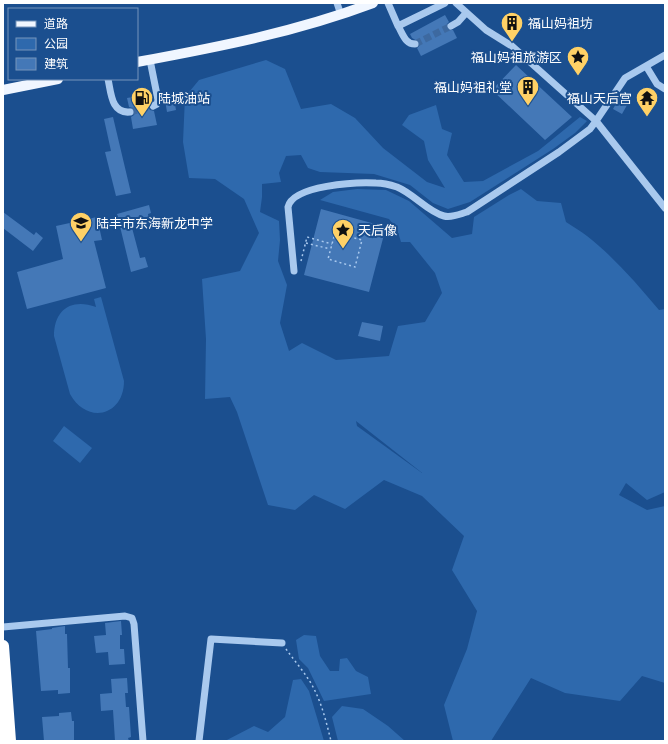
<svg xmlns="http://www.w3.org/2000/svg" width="668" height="744" viewBox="0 0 668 744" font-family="'DM Sans','Noto Sans SC',sans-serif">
	<rect width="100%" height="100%" fill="#1b4f8f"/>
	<!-- green -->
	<path fill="#2e69ad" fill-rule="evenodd" d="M266 60 285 69 301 109 331 104 355 118 383 148 427 182 445 188 428 160 424 141 402 125 409 115 436 105 442 129 452 133 447 155 464 182 483 181 538 151 580 117 587 121 575 133 553 149 470 202 448 209 433 203 410 185 374 174 320 172 308 168 301 155 286 156 279 173 281 182 262 184V197L260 212 279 221 280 240 278 261 287 285 280 323 289 351 302 343 336 360 389 356 398 326 425 322 442 293 435 273 410 242H401L397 229 389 219 320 200 333 192 357 189 386 190 409 201 452 238 472 234 474 217 509 195 521 189 537 201 561 203 566 222C573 227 581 231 587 236 614 257 637 284 659 310L665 309V492L647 500 626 483 619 495 647 510 665 506V683L642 676 620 701 565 693 531 678 491 741H453L444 705 467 649 477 611 452 570 464 536 422 496 384 480 345 509 314 495 295 510 268 505 237 412 230 397 205 399 206 339 202 279 240 271 259 233 244 199 215 179 189 178 183 142 185 97 199 80ZM356 421 421 472 422 473 357 426Z
		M101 297 124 381C124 416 87 425 70 394L54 336C54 309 72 298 96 307L94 299Z
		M64 426 92 448 80 463 53 441Z
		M304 635 316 636 320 656 330 671H339L340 659 347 658 356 671 368 677 371 694 324 701 308 668 299 659 296 640Z
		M301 679 309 691 324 741H225L254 726 268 732 285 717 293 680Z
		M342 706 363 709 388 726 405 741H338L332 717Z"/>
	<!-- building -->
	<path fill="#4478b7" d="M445 15 449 22 447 24V28L449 30H453L457 38 421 56 417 48 420 45 419 42 412 38 410 34Z
		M516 65 572 117 545 140 492 90Z
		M173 93 176 110 167 112 164 94Z
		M622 93 631 98 622 114 613 109Z
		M151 94 152 101 149 103 148 106 150 110 154 111 157 125 133 129 131 117 134 115 135 112 133 108 129 107 127 98Z
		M113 117 131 193 116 196 105 152 111 151 104 119Z
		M149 205 151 213 148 214 149 219 131 224 140 258 145 257 148 267 131 272 117 214Z
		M321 209 386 227 369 292 304 275Z
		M3 212 34 235 36 232 43 238 33 251 3 228Z
		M97 217 102 240 94 241 106 288 27 309 17 272 63 259 56 226Z
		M362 322 383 326 380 341 358 336Z
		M121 621 122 635H120V649H124L125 664 109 665 108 652 96 653 94 636 106 635 105 623Z
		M65 626V634H67L68 668H70V693L58 694V690L41 691 36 631 52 629V628Z
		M127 678 128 693H125L126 707H129L131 737 128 738 129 741H115L113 710 101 711 100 694 112 693 111 679Z
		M71 712 72 721H74V741H44L42 717 59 716V713Z"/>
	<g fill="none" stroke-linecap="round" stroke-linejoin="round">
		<!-- minor-tunnel -->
		<path stroke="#3d69a0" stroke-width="7" stroke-dasharray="7 3.5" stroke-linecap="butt" d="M415 44 451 26
			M130 112 153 106"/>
		<!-- path -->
		<path stroke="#a9c9ee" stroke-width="1.5" stroke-dasharray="2 3" stroke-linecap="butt" d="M335 233 362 240 355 267 328 259Z
			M306 243 330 249
			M301 261 307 237 332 244
			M286 649C296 663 309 677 316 693 323 708 327 725 331 741"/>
		<!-- minor -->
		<path stroke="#a9c9ee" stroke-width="7" d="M337 3 341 15
			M388 3 398 26 445 3
			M456 3 486 30 510 45
			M398 26C403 34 405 44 415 44
			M451 26 458 22 466 13
			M512 46 596 121 665 208
			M150 60 158 100 157 104 153 106
			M646 66 657 84 665 89
			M108 79C111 92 111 114 130 112
			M294 271 288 207C293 185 357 182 376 183 383 183 391 185 397 187 414 194 428 212 444 216 452 218 460 214 467 212L559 152 590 129 596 121 625 78 665 55
			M3 627 125 616 132 618 134 624 143 741
			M199 741 211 639 282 643"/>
		<!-- major -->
		<path stroke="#f0f6ff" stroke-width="10" d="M137 62C218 47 296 32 373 3
			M3 90 58 79"/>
		<!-- highway -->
		<path stroke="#fff" stroke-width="12" d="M3 646 10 741"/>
	</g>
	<!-- icons -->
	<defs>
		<g id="building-pin" transform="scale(1.15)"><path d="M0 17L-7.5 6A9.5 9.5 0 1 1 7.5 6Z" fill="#ffd166" stroke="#1b4f8f"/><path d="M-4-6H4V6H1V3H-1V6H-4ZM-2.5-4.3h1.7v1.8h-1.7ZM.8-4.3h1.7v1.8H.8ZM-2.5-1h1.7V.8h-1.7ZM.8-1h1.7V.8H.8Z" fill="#111"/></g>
		<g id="sight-pin" transform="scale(1.15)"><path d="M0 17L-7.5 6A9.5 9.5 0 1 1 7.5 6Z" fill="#ffd166" stroke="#1b4f8f"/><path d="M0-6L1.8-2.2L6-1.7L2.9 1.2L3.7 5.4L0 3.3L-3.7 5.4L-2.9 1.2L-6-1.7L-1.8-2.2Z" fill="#111"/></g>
		<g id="fuel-pin" transform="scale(1.15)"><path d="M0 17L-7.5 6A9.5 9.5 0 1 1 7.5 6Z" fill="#ffd166" stroke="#1b4f8f"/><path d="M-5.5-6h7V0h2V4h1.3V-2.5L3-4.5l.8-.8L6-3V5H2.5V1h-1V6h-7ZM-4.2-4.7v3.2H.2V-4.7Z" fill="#111"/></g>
		<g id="temple-pin" transform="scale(1.15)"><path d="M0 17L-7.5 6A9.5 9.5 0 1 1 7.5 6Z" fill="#ffd166" stroke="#1b4f8f"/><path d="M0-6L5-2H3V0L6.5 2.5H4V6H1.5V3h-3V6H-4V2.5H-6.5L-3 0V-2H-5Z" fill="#111"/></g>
		<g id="school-pin" transform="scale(1.15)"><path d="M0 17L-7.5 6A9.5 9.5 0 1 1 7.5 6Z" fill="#ffd166" stroke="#1b4f8f"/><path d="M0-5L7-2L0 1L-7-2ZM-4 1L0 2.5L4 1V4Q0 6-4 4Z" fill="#111"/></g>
	</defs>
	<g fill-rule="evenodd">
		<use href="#building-pin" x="512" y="23"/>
		<use href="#sight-pin" x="578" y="57"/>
		<use href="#building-pin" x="528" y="87"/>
		<use href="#fuel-pin" x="142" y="98"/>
		<use href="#temple-pin" x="647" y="98"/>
		<use href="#school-pin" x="81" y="223"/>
		<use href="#sight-pin" x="343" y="230"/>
	</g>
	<g text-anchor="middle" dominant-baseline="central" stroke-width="4" stroke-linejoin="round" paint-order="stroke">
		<!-- poi labels -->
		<g font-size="13" fill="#fff" stroke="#1b4f8f" text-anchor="start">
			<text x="528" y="23">福山妈祖坊</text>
			<text x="562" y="57" text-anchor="end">福山妈祖旅游区</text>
			<text x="512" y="87" text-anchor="end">福山妈祖礼堂</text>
			<text x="158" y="98">陆城油站</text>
			<text x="632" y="98" text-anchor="end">福山天后宫</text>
			<text x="96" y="223">陆丰市东海新龙中学</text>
			<text x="358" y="230">天后像</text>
		</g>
	</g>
	<!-- border -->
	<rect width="668" height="744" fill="none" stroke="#ffffff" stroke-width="8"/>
	<!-- legend -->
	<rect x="8" y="8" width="130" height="72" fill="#1b4f8f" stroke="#7695bc"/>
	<rect x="16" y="21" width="20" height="6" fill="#f0f6ff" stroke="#7695bc"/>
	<text x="44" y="28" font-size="12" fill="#ffffff">道路</text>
	<rect x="16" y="38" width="20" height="12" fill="#2e69ad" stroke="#7695bc"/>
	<text x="44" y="48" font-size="12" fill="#ffffff">公园</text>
	<rect x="16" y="58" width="20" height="12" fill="#4478b7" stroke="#7695bc"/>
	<text x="44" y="68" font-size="12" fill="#ffffff">建筑</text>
</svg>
